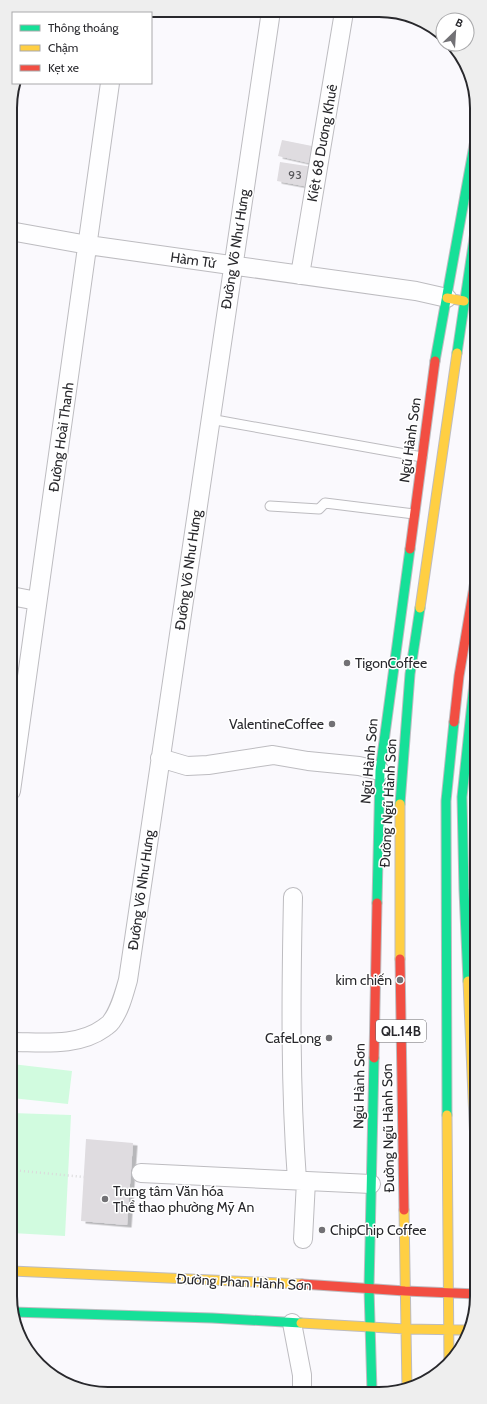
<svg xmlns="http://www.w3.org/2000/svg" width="487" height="1404" viewBox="0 0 487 1404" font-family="Cabin,sans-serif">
	<defs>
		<filter id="shadow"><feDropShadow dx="4.5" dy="2.5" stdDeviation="0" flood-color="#0004"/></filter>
	</defs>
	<rect width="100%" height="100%" fill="#faf9fd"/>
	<!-- green -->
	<path fill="#d1fbdf" d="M12 1064 72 1071 68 1104 12 1098Z
		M12 1113 71 1115 65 1236 12 1233Z"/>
	<!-- building -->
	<path fill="#dfdce0" filter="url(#shadow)" d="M282 140 312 146 309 163 278 156Z
		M280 162 313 167 309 187 277 181Z
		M86 1139 133 1143 127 1225 81 1221Z"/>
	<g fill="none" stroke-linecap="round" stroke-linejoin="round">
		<!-- lane casing -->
		<g stroke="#bdbcc0" stroke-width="11">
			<path id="lane" d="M210 419 422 457
				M270 506 319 509 325 503 414 514"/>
		</g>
		<!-- street casing -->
		<g stroke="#bdbcc0" stroke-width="20">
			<path id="street" d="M120 13V10
				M10 231 88 245 416 291 447 298
				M300 275 344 12
				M11 596 37 601
				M160 758 187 766 208 765 273 755 308 761 359 766 380 771
				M11 791 110 83
				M293 897C291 992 290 1086 297 1180
				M12 1042C42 1042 78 1047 104 1028 106 1026 109 1025 111 1022 120 1010 124 994 128 980L271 11
				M141 1173 371 1184
				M303 1239 306 1181
				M292 1323 302 1375V1392"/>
		</g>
		<!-- fast casing -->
		<g stroke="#bdbcc0" stroke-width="11">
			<path id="fast" d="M457 353 475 232
				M435 361 475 140
				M400 804 410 674 420 608
				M377 903 380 771 410 549
				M468 981 464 890 462 797 476 665
				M447 1115 446 801 454 722
				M12 1312 212 1318 301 1323
				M372 1392 369 1288 374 1058"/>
		</g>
		<!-- slow casing -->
		<g stroke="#bdbcc0" stroke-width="11">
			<path id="slow" d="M447 298 464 301
				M420 608 457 353
				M400 804V959
				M468 981 477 1189
				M447 1115 449 1364
				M404 1210 407 1389
				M12 1271 302 1284
				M301 1323 405 1329 470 1330"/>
		</g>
		<!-- jam casing -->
		<g stroke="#bdbcc0" stroke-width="11">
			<path id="jam" d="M410 549 435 361
				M454 722 459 676 476 575
				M400 959 404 1210
				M374 1058 377 903
				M302 1284 405 1291 477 1294"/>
		</g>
		<!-- path -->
		<path stroke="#dadadb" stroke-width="2.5" stroke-dasharray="1 3" stroke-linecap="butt" d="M12 1170 84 1177"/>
		<!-- lane -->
		<use href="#lane" stroke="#fefeff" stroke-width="9"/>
		<!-- street -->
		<use href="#street" stroke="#fefeff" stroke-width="18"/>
		<!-- fast -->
		<use href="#fast" stroke="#16e098" stroke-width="9"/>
		<!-- slow -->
		<use href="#slow" stroke="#ffcf43" stroke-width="9"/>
		<!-- jam -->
		<use href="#jam" stroke="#f24e42" stroke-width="9"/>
	</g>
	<!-- markers -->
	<g fill="#727175" stroke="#fff" stroke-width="1.5">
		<circle cx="347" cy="663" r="4"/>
		<circle cx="332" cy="724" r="4"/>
		<circle cx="400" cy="980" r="4"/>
		<circle cx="329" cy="1038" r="4"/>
		<circle cx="105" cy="1199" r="4"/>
		<circle cx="322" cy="1230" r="4"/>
	</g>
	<g text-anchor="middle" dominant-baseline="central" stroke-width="3" stroke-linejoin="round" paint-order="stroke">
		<!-- number labels -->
		<g font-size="12" fill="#565559">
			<text x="295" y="174">93</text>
		</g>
		<!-- shield labels -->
		<rect fill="#fff" stroke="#68686b" stroke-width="1" x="376" y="1020" width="50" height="22" rx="3"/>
		<g font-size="13" font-weight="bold" fill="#28282c">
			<text x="401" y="1031">QL.14B</text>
		</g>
		<!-- street labels -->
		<g font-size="14" fill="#28282c" stroke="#fff">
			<text transform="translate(322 143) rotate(-80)">Kiệt 68 Dương Khuê</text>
			<text transform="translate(235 249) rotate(-81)">Đường Võ Như Hưng</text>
			<text transform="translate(193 260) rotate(8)">Hàm Tử</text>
			<text transform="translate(61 437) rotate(-82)">Đường Hoài Thanh</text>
			<text transform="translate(410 440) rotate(-82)">Ngũ Hành Sơn</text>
			<text transform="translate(188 570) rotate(-82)">Đường Võ Như Hưng</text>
			<text transform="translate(369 761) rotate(-85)">Ngũ Hành Sơn</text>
			<text transform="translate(388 803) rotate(-87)">Đường Ngũ Hành Sơn</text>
			<text transform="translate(141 890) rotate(-82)">Đường Võ Như Hưng</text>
			<text transform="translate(359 1086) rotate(-89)">Ngũ Hành Sơn</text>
			<text transform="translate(388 1128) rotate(-91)">Đường Ngũ Hành Sơn</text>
			<text transform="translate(244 1282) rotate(3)">Đường Phan Hành Sơn</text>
		</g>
		<!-- poi labels -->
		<g font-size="14" fill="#28282c" stroke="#fff" text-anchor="start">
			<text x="355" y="663">TigonCoffee</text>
			<text x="324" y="724" text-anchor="end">ValentineCoffee</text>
			<text x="392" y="980" text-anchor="end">kim chiến</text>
			<text x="321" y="1038" text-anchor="end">CafeLong</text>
			<text x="113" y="1191">Trung tâm Văn hóa<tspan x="113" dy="16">Thể thao phường Mỹ An</tspan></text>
			<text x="330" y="1230">ChipChip Coffee</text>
		</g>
	</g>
	<!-- crop -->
	<path d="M0 0H487V1404H0ZM108 17H379A91 91 0 0 1 470 108V1296A91 91 0 0 1 379 1387H108A91 91 0 0 1 17 1296V108A91 91 0 0 1 108 17Z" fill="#eee" fill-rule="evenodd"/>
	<path fill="none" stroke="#28282c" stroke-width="2" d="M108 17H379A91 91 0 0 1 470 108V1296A91 91 0 0 1 379 1387H108A91 91 0 0 1 17 1296V108A91 91 0 0 1 108 17Z"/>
	<!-- legend -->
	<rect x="12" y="12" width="140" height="72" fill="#ffffff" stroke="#a9a9ab"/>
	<rect x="20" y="25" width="20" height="6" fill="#16e098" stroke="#a9a9ab"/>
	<text x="48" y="32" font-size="12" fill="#28282c">Thông thoáng</text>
	<rect x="20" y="45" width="20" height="6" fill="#ffcf43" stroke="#a9a9ab"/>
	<text x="48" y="52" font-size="12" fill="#28282c">Chậm</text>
	<rect x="20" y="65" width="20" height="6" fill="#f24e42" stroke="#a9a9ab"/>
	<text x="48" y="72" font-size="12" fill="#28282c">Kẹt xe</text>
	<!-- north arrow -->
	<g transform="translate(455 32) rotate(25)"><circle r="19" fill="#ffffff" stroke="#a9a9ab"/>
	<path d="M0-3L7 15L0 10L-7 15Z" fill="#727175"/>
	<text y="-6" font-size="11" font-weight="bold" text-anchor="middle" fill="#28282c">B</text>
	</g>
</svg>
